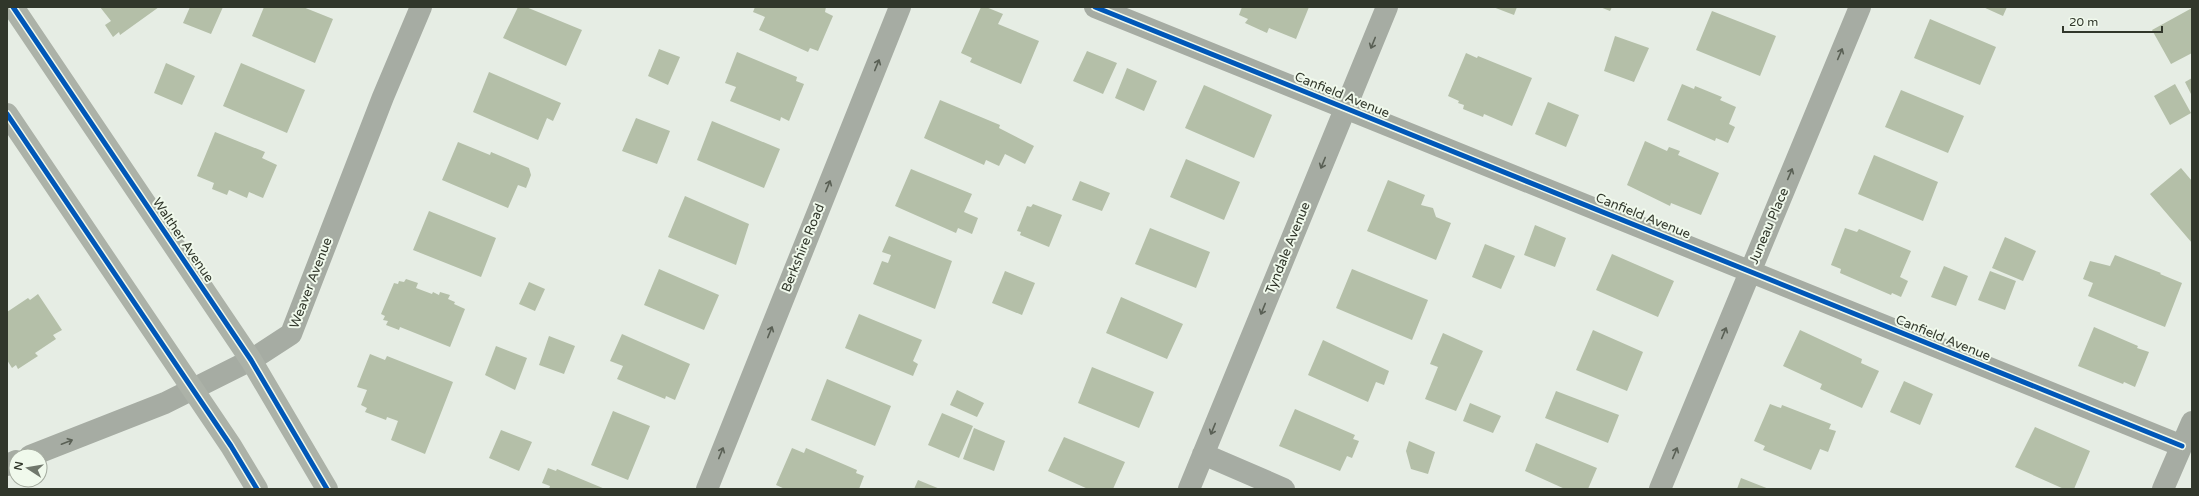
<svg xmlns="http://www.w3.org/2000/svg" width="2199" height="496" viewBox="0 0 2199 496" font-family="'Varela Round',sans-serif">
	<rect width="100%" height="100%" fill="#e6ede4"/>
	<!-- building -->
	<path fill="#b4bfa8" d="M100 7H159L120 35 119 32 113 37 105 25 111 21Z
		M190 7H223L211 34 183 23Z
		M264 7H303L333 19 315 63 252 36Z
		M518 7H526L582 30 566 66 503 38Z
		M755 7H826L825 12 833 16 818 51 810 48 808 52 759 30 765 17 753 12Z
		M981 7H986L1003 14 998 24 1039 41 1021 84 970 62 972 58 961 53Z
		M1242 7H1309L1296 39 1269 28 1267 33 1245 23 1248 19 1239 15Z
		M1493 7H1517L1514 15Z
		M1600 7H1612L1610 11Z
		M1983 7H2007L2003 16Z
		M2192 8V53L2171 64 2152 30Z
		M1712 11 1776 36 1760 76 1696 50Z
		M1930 19 1996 47 1980 85 1914 58Z
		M1615 36 1649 48 1634 82 1604 71Z
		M659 49 680 57 668 85 648 76Z
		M1087 51 1117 63 1103 94 1073 81Z
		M737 52 797 77 796 81 804 84 789 121 781 117 780 121 730 101 736 87 725 83Z
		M1466 53 1477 58 1478 56 1532 78 1512 126 1484 114 1483 117 1463 109 1464 105 1458 103 1459 101 1448 96Z
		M166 63 195 76 182 105 154 93Z
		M241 63 305 90 287 133 223 106Z
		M1127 68 1157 81 1144 111 1115 98Z
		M489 72 561 103 553 121 547 118 538 140 473 112Z
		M2192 78V96L2185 82Z
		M1682 84 1694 89 1695 86 1722 97 1720 100 1736 107 1729 124 1735 127 1728 143 1716 138 1715 141 1667 120Z
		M2175 84 2191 113 2170 125 2154 96Z
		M1204 85 1272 115 1254 158 1185 128Z
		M1901 90 1964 116 1948 153 1885 127Z
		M940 100 1000 125 999 128 1034 146 1025 164 1005 154 999 166 986 160 984 165 924 138Z
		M1548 102 1579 115 1566 147 1535 134Z
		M636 118 670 131 657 164 622 151Z
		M712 121 780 149 764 188 697 160Z
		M215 132 265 152 262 158 277 165 263 198 249 192 247 198 229 190 227 195 212 189 214 183 197 176Z
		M1645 141 1667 151 1669 147 1680 151 1678 155 1719 173 1701 215 1671 203 1670 206 1627 185Z
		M458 142 490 155 491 152 529 168 531 175 526 188 518 185 508 208 442 180Z
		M1874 155 1938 182 1923 221 1858 194Z
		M1186 159 1240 182 1224 220 1170 197Z
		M2181 168 2192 181V243L2150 194Z
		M911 169 972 194 964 212 978 218 972 234 958 228 956 233 895 206Z
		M1388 180 1425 195 1421 205 1433 208 1436 217 1451 223 1436 260 1367 231Z
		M1080 181 1110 193 1102 211 1072 200Z
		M685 196 749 224 736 265 668 237Z
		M1033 204 1062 215 1049 247 1020 235 1021 232 1017 231 1027 206 1031 207Z
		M429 211 496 238 481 277 413 250Z
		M1535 225 1566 238 1555 267 1524 255Z
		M1150 228 1210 252 1196 288 1135 264Z
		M1845 228 1857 232 1859 229 1911 251 1900 277 1908 281 1901 297 1892 293 1891 295 1840 273 1841 269 1831 265Z
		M889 236 952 261 935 309 873 284 882 261 888 263 891 255 882 252Z
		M2005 237 2036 251 2023 281 1992 268Z
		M1485 244 1515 256 1501 289 1472 277Z
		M1612 254 1674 281 1658 317 1596 290Z
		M2115 255 2161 273 2160 274 2182 283 2165 327 2088 296 2093 283 2083 279 2090 261 2110 266Z
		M1944 266 1968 276 1956 306 1931 297Z
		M659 269 719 295 704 330 644 305Z
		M1352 269 1428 300 1412 340 1336 308Z
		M1005 271 1035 283 1022 315 992 303Z
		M1990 271 2016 281 2005 310 1978 300Z
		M406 279 418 283 416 288 432 294 433 292 439 295 440 292 450 295 448 299 455 302 454 304 465 309 450 347 400 327 399 330 386 325 388 321 383 320 385 316 381 314 394 283 398 284 399 281 404 282Z
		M529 282 545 289 535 311 519 304Z
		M38 294 62 330 53 335 56 339 35 353 38 356 18 369 16 365 12 368 7 360V312L28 298 30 300Z
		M1121 297 1183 324 1167 359 1106 333Z
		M859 314 922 340 913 361 918 364 913 376 845 348Z
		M2094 327 2138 346 2137 348 2149 352 2135 387 2124 382 2123 384 2078 366Z
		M1593 330 1643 352 1627 391 1576 370Z
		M1800 330 1862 359 1861 363 1879 371 1862 408 1820 389 1822 384 1783 366Z
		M1443 333 1483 351 1456 411 1425 399 1438 367 1430 364Z
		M622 334 690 364 675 400 666 396 665 399 617 379 623 366 610 361Z
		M549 336 575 346 564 374 539 365Z
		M1323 340 1389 371 1384 385 1376 382 1368 402 1308 375Z
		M496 346 527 358 515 390 485 375Z
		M370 354 385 360 387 356 453 382 425 454 391 440 398 421 387 417 386 420 365 412 367 408 361 405 367 390 357 387Z
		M1092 367 1154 392 1139 428 1078 403Z
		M827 379 891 406 875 446 811 420Z
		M1904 381 1933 394 1920 425 1890 412Z
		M957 390 984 403 977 417 950 405Z
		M1556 391 1619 415 1608 443 1545 418Z
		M1470 403 1501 416 1493 433 1463 421Z
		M1770 404 1781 408 1782 405 1831 424 1829 429 1836 431 1828 452 1820 449 1811 470 1763 450 1765 446 1754 441Z
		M1295 409 1355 435 1353 439 1359 441 1352 458 1347 456 1340 471 1279 446Z
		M613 411 650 426 628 480 591 465Z
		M942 413 973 426 959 458 928 445Z
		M2035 427 2090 451 2074 489H2064L2015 467Z
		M974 428 1005 441 994 471 963 459Z
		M501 430 532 442 519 471 489 458Z
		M1064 437 1125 462 1113 489H1088L1048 471Z
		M1409 441 1435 452 1428 474 1411 469 1406 451Z
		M1536 443 1597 468 1588 489H1565L1525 471Z
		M792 448 804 453 806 448 857 470 856 473 864 476 859 489H785L776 485Z
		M548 468 556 471 557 469 605 489H549L550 486 542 483Z
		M1741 478 1769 489H1737Z
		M918 480 940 489H914Z"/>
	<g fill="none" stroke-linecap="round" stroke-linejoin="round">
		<!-- minor -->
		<path stroke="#a6aca3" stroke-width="22" d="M1095 7 2182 446
			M1203 454 1284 489
			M30 456 165 403 251 360 291 334 383 97 421 7
			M7 465 16 461
			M707 489 900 7
			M1189 489 1387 7
			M1660 489 1860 7
			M2163 489 2192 422"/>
		<!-- major -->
		<path stroke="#acb2a8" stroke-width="22" d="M13 7 251 360 327 489
			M7 114 231 446 257 489"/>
		<!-- cycleway casing -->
		<g stroke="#f0f9ec" stroke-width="8">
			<path id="cycleway" d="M13 7 251 360 327 489
				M1095 7 2182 446
				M7 114 231 446 257 489"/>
		</g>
		<!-- cycleway -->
		<use href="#cycleway" stroke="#0057b8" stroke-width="5"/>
	</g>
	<!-- one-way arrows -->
	<defs><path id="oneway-shaft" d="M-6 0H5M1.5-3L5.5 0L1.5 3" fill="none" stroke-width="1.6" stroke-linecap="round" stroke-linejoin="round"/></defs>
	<g stroke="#5a6055">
		<use href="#oneway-shaft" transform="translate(1373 43) rotate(112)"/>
		<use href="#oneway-shaft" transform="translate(1840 54) rotate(-67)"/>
		<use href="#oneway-shaft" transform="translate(877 65) rotate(-68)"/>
		<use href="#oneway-shaft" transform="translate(1323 163) rotate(112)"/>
		<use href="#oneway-shaft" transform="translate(1790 174) rotate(-67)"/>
		<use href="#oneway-shaft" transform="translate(828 186) rotate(-68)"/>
		<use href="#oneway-shaft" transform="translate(1263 309) rotate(112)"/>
		<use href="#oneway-shaft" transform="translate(770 332) rotate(-68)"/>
		<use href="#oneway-shaft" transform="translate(1724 333) rotate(-67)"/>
		<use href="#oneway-shaft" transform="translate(1213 429) rotate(112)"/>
		<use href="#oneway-shaft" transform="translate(67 442) rotate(-21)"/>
		<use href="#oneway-shaft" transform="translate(721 453) rotate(-68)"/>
		<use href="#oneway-shaft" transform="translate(1675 453) rotate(-67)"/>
	</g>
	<g text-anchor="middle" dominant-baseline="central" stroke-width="4" stroke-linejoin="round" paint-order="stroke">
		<!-- street labels -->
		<g font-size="13" fill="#31372b" stroke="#f0f9ec">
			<text transform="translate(1342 95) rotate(22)">Canfield Avenue</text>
			<text transform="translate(1643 216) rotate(22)">Canfield Avenue</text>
			<text transform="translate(1769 226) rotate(-67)">Juneau Place</text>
			<text transform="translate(183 240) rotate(56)">Walther Avenue</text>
			<text transform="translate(803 248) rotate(-68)">Berkshire Road</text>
			<text transform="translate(1288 248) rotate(-68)">Tyndale Avenue</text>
			<text transform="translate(311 283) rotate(-69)">Weaver Avenue</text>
			<text transform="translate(1943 338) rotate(22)">Canfield Avenue</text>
		</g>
	</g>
	<!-- border -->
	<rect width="2199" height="496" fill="none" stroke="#31372b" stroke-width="16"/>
	<!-- north arrow -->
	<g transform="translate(28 468) rotate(282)"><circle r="19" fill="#f0f9ec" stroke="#a4ab9f"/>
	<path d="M0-3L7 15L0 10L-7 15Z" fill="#70776c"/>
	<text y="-6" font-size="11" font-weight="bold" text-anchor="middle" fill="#31372b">N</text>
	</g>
	<!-- scale -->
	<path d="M2063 26v6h99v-6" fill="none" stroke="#31372b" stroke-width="2"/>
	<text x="2069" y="26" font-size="12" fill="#31372b" stroke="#f0f9ec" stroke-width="3" paint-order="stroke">20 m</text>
</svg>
